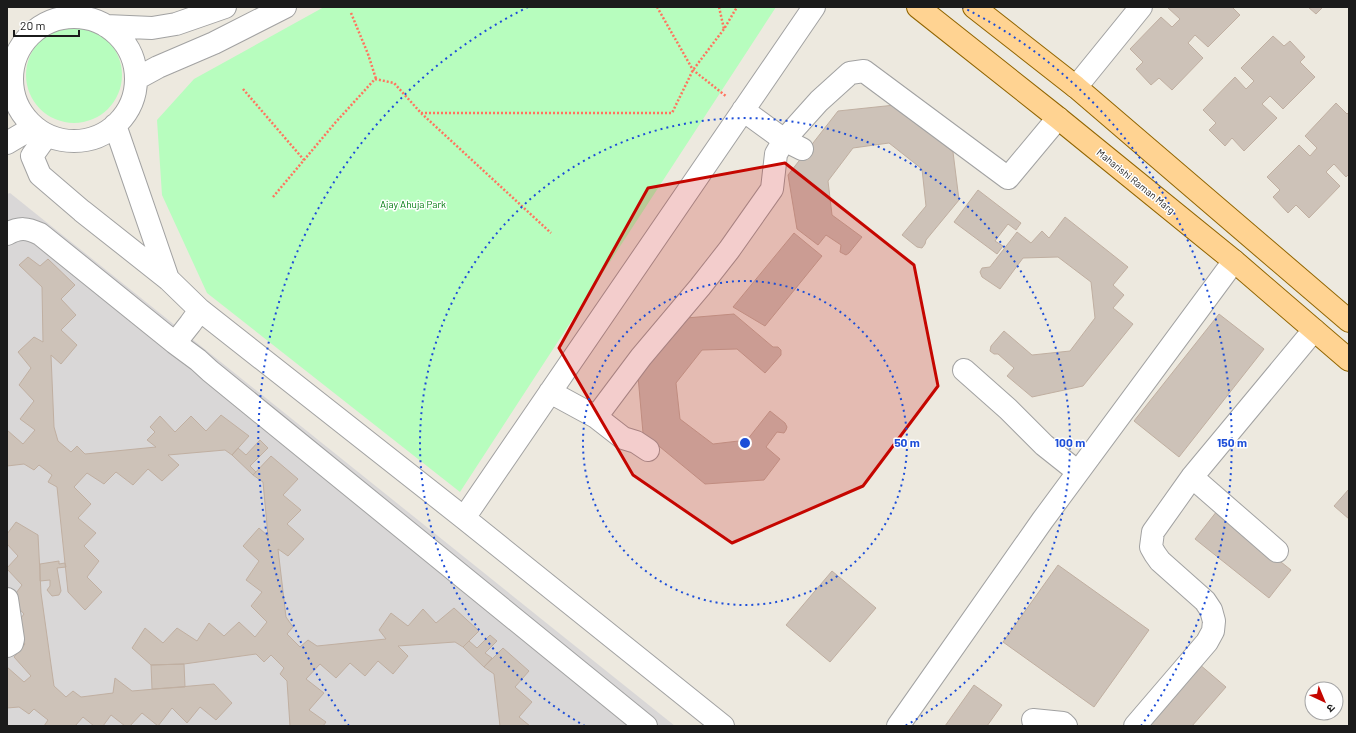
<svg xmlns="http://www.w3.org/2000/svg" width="1356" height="733" viewBox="0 0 1356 733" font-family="Barlow,'Noto Sans Devanagari',sans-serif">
	<rect width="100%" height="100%" fill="#ede9df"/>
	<!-- residential -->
	<path fill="#d9d7d7" d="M10 193 675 726H7V194Z"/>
	<!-- park -->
	<path fill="#b7fdbe" d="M324 7H776L460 492 207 293 162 195 157 120 194 79Z
		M26 75a48 48 0 1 1 96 0a48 48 0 1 1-96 0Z"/>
	<!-- building -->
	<path fill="#cdc2b8" stroke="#c0afa1" d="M1167 7H1232L1240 15 1208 47 1195 35 1188 43 1203 58 1172 90 1159 78 1151 85 1136 69 1143 62 1130 49 1161 17 1172 27 1180 19Z
		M1308 7H1323L1316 14Z
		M1273 36 1284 46 1290 41 1305 57 1300 62 1315 77 1283 109 1270 96 1262 104 1277 118 1244 151 1232 138 1225 146 1209 130 1216 123 1203 110 1235 77 1246 89 1254 81 1241 68Z
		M1336 103 1347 114 1349 112V174L1346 177 1334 164 1326 172 1340 186 1309 218 1296 205 1288 213 1273 197 1280 190 1267 177 1299 145 1310 156 1317 148 1305 136Z
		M895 105 953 152 959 200 926 240 925 244 922 248 917 247 902 235 926 206 922 169 889 143 853 148 828 181 832 215 862 237 849 253 846 255 840 252 841 245 826 235 818 245 797 229 788 175 838 111Z
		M978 190 1021 223 1016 230 1008 224 995 241 1003 246 997 254 954 222Z
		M1065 217 1128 267 1113 285 1124 295 1113 308 1133 324 1083 386 1032 397 1007 376 1014 368 998 354H994L990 351 991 346 1004 331 1032 355 1070 351 1095 318 1091 282 1058 257 1023 258 1000 289 982 277 980 272 982 268 990 267 1017 232 1031 243 1042 231 1049 238Z
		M794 233 822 256 765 326 733 307Z
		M28 257 40 266 48 259 75 285 61 299 76 315 61 330 77 345 61 364 51 355 54 427 58 441 71 452 77 446 85 454 156 447 147 440 155 432 150 427 160 416 175 432 191 416 206 431 221 415 249 436 232 455 225 450 168 455 179 465 162 481 148 469 133 485 116 472 104 484 87 473 74 487 91 504 78 518 96 533 84 546 99 561 87 577 102 592 85 610 68 592 57 487 48 482 52 475 39 465 34 470 24 464 7 466V430L23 444 35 430 20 419 34 401 19 385 31 368 18 352 34 337 43 342 42 287 19 265Z
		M734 314 773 347H778L781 350V355L765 373 737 349 702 350 676 383 680 419 713 444 747 440 770 411 785 423 787 427 786 430 784 433 777 432 766 447 780 459 764 480 705 484 643 433 638 376 686 318Z
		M1219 314 1264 349 1179 457 1134 421Z
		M260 440 268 448 250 466 256 472 253 475 232 455 238 448 246 455Z
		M271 456 298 479 283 495 301 510 287 524 304 539 288 556 278 549 286 617 293 627 287 634 300 647 308 640 317 646 386 639 379 630 391 613 408 626 423 609 436 623 454 608 479 631 463 647 455 642 398 646 408 656 393 674 378 661 365 676 350 663 336 678 320 664 306 679 324 693 309 710 326 722 323 726H290L287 681 280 674 284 668 271 655 264 662 256 654 184 664 151 665 132 648 145 628 163 643 177 628 197 641 209 623 224 636 239 622 255 637 267 622 251 606 262 592 246 580 259 561 243 546 259 528 268 536 263 482 253 475Z
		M1349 489V519L1334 506Z
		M1217 511 1291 570 1269 598 1195 539Z
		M16 522 38 535 41 593 54 686 66 697 73 691 81 697 113 693 115 678 132 691 214 684 232 703 216 720 200 707 187 723 172 708 158 726 142 713 130 726H125L111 715 103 726H94L83 717 75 726H44L48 720 34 709 29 714 19 707 7 708V667L24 682 31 676 14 657 25 644 13 628 24 614 11 600 22 585 7 569V568L18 556 7 544V534Z
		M59 561V564L65 563 66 567 57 568 61 591 59 595 52 596 47 590 50 586V580L40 581V564Z
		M1058 565 1149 630 1094 707 1003 642Z
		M832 571 876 608 830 662 786 625Z
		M490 635 497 641 485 653 492 658 484 667 463 647 469 641 477 648Z
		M503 648 529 671 515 687 532 702 519 717 530 726H500L494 674 484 667Z
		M184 664 185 687 152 689 151 665Z
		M1199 664 1226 687 1192 726H1145Z
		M974 685 1002 705 987 726H945Z"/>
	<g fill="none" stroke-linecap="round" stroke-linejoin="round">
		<!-- minor casing -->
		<g stroke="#a2a2a2" stroke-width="24">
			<path id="minor" d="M12 79a62 62 0 1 1 124 0a62 62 0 1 1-124 0Z
				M106 26 152 28 176 24 225 7
				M136 79 158 67 214 43 285 7
				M1076 87 1141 7
				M743 110 784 140 802 149
				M115 125 168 279
				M47 135 32 156 40 175 82 211 168 279 200 310 464 518 723 726
				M7 143 34 127
				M7 234C20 227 27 228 40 234L175 343 190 324 200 310
				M175 343 198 360 210 371 646 726
				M964 370 1008 409 1044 445 1078 472
				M550 392 596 417 641 357 700 287 729 250 772 189 776 154 784 140 819 101 850 73 864 71 1008 178 1058 118
				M596 417 623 438 636 442 648 450
				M1192 477 1277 551
				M464 518 814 7
				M7 599 13 639 12 643 7 646
				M1033 720 1063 723 1066 726
				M898 726 1042 521 1234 261
				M1135 726 1207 642 1213 631 1214 621 1211 610 1205 601 1160 561 1155 554 1151 547 1153 532 1192 477 1314 330"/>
		</g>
		<!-- major casing -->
		<g stroke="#916500" stroke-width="24">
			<path id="major" d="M918 7 1058 118 1234 261 1349 360
				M974 7 1076 87 1349 321"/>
		</g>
		<!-- path -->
		<path stroke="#ff735e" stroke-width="2.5" stroke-dasharray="2 2" stroke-linecap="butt" d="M657 7 693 70 727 97
			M719 7 724 29
			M351 13 368 54 376 79
			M243 89 304 160
			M421 113H672L693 70 724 29 737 7
			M273 197 335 123 375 79 394 83 421 113 551 233"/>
		<!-- minor -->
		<use href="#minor" stroke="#fff" stroke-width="22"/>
		<!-- major -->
		<use href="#major" stroke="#ffd392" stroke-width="22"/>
	</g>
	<!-- marked area -->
	<path fill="#c50600" fill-opacity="0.2" stroke="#c50600" stroke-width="3" stroke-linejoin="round" d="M785 163 914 265 938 386 863 486 732 543 633 475 559 348 648 188Z"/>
	<!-- distance rings -->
	<g fill="none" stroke="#1d4ed8" stroke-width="2" stroke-dasharray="2 4">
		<circle cx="745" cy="443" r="162"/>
		<path d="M585 726A325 325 0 1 1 905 726"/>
		<path d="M349 726A487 487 0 0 1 528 7M962 7A487 487 0 0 1 1141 726"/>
	</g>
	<g text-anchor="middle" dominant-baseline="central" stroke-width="3" stroke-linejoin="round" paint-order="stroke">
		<!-- street labels -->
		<g font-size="10" fill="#1b1b1b" stroke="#fff">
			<text transform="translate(1136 181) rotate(39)">Maharishi Raman Marg</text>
		</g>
		<!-- park labels -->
		<g font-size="10" fill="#047d12" stroke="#fff">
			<text x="413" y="204">Ajay Ahuja Park</text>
		</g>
	</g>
	<circle cx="745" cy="443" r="6" fill="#1d4ed8" stroke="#fff" stroke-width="2"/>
	<g font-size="12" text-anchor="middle" font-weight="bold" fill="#1d4ed8" stroke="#fff" stroke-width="3" stroke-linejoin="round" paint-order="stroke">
		<text x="907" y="447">50 m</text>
		<text x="1070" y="447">100 m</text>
		<text x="1232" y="447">150 m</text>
	</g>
	<!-- border -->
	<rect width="1356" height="733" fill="none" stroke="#1b1b1b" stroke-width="16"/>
	<!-- north arrow -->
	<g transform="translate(1324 701) rotate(136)"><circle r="19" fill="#ffffff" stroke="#a4a4a4"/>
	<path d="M0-3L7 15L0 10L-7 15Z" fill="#c50600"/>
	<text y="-6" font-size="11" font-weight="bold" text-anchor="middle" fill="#1b1b1b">उ</text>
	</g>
	<!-- scale -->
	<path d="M14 30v6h65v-6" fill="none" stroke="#1b1b1b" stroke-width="2"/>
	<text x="20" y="30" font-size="12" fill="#1b1b1b" stroke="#ffffff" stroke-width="3" paint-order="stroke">20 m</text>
</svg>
